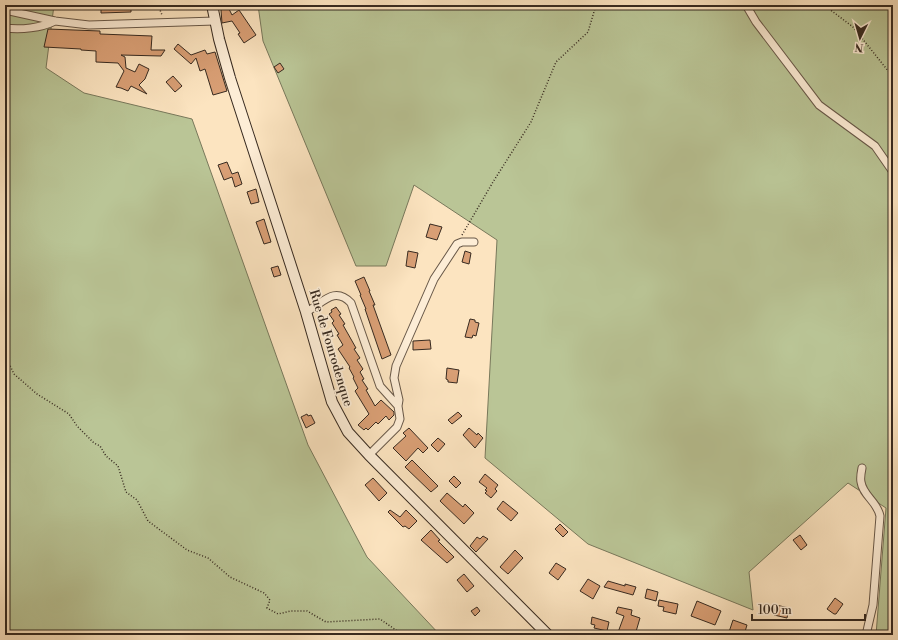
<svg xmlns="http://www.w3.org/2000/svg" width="898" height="640" viewBox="0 0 898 640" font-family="'Libre Bodoni',serif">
	<rect width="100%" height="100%" fill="#fce4c0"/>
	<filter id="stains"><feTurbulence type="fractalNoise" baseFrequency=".005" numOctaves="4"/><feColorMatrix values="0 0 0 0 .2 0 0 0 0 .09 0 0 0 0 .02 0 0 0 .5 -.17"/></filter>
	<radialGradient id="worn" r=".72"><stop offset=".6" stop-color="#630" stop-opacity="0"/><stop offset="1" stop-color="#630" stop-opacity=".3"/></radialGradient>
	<!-- green -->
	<path fill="#bac596" stroke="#78785b" d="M5 5H54L46 68 84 93 192 119 308 445 367 557 440 635H5Z
		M258 5H893V635H876L886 508 848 483 749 572 753 610 588 544 485 458 497 240 414 185 386 266H356L263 41Z"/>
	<!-- building -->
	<path fill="#d99f75" stroke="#372a20" d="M101 5H131V12L101 13Z
		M228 7 232 15 239 10 256 35 244 43 238 34 240 33 232 21 222 23 221 10Z
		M48 29 100 31V34L152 36 151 50H165L161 56 121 55 125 57 126 68 135 72 139 64 149 69 145 79 139 85 147 94 131 86 128 91 121 88 116 87 124 71 118 63 96 62V51L81 50V49L44 47Z
		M178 44 191 55 205 50 207 54 215 52 227 91 213 95 205 69 200 71 196 58 191 64 174 49Z
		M280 63 284 69 278 73 274 67Z
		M173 76 182 86 175 92 166 82Z
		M227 162 232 174 238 172 242 184 235 187 232 177 224 180 218 165Z
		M256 189 259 202 251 204 247 192Z
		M264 219 271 242 264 244 256 222Z
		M430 224 442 227 437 240 426 237Z
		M408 251 418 253 415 268 406 266Z
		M465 251 471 253 469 264 462 262Z
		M278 266 281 275 274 277 271 268Z
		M364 277 370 291H369L375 305H373L391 355 382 359 365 309H366L360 295H361L355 281Z
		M336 307 341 314 339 315 345 324 343 325 356 348 354 349 360 358 357 360 363 369 360 372 364 379 362 380 368 389 366 390 375 406 381 400 394 412V415L389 420 386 416 378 424 376 422 368 430 366 428 364 430 358 425 369 414 355 391 358 388 353 378 354 377 349 368 350 367 338 349 343 345 337 335 339 334 332 323 334 321 329 314 332 312 331 310Z
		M470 319 475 320V322L479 323 476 336 473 335 472 338 465 337Z
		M430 340 431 349 413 350V341Z
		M447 368 459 370 457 383 448 382V380L446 379Z
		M458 412 462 416 452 424 448 420Z
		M307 414 308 416 311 415 315 423 306 428 301 417Z
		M409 428 428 448 423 453 418 448 406 461 393 448 406 436 403 433Z
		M469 428 477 435 478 433 483 438 475 448 463 435Z
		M438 438 445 444 438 452 431 445Z
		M412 460 438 486 431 492 405 467Z
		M485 474 498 485 495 489 497 491 491 498 485 493 487 491 485 490 487 488 479 482Z
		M454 476 461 483 456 488 449 481Z
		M373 478 387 493 379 501 365 485Z
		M447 493 463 507 465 504 474 513 464 524 440 501Z
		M503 501 518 513 511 521 497 509Z
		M390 510 400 517 406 510 417 521 409 529 405 526 403 527 388 512Z
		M560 524 568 532 563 537 555 529Z
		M431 530 440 540 438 541 454 557 447 563 421 540Z
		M800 535 807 545 801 550 793 540Z
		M483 536 488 539 476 552 470 546 477 537 480 539Z
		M515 550 523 558 508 574 500 567Z
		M556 563 566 569 558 580 549 573Z
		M464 574 474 586 467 592 457 580Z
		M588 579 600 586 593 599 580 591Z
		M608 581 625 586V584L636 587 633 595 604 587Z
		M647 589 658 592 656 601 645 598Z
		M835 598 843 604 836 614H834L827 609Z
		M659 600 678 604 676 614 663 611 664 607 658 606Z
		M697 601 721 611 715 625 691 616Z
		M776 605 789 608 787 618 774 615Z
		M477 607 480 611 475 616 471 611Z
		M618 607 632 610 631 615 640 618 635 635H617L624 616 616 613Z
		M592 617 609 622 607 631 594 628 595 625 591 624Z
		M733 620 747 625 744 635H728Z"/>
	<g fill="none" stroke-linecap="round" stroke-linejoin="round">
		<!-- street casing -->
		<g stroke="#685848" stroke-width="9">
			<path id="street" d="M746 5 756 22 819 105 875 146 893 172
				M5 10 55 21 89 25 215 21
				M5 28C21 30 41 28 55 21
				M306 312C322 304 334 285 351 303L380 386 398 406 400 419 397 427 369 455
				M398 406 399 400 394 378 396 366 434 279 457 244 462 242H474
				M862 468C861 473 860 478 861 482 863 496 877 501 880 516L873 605 866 635"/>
		</g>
		<!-- secondary casing -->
		<g stroke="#372a20" stroke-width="12">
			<path id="secondary" d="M212 5 219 39 230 78 306 312 332 402 348 432 369 455 548 635"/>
		</g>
		<!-- path -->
		<path stroke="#372a20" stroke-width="1.5" stroke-dasharray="1 2" stroke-linecap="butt" d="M158 5 162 15
			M824 5 853 27 893 77
			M462 235 493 182 531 122 556 62 588 32 596 5
			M5 355 14 374 37 394 69 414 77 426 94 443 100 446 106 456 118 466 126 492 137 500 148 521 187 550 208 558 230 577 264 593 270 600 267 608 278 614 291 611H307L326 622 380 619 403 635"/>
		<!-- street -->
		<use href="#street" stroke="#fdedd6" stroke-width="7"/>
		<!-- secondary -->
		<use href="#secondary" stroke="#fdedd6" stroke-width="10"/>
	</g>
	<g text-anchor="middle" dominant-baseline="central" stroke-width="3.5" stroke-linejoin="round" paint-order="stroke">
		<!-- street labels -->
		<g font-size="13" fill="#372a20" stroke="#fdedd6">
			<text transform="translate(331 348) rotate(73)">Rue de Fonrodenque</text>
		</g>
	</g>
	<!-- margin -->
	<rect width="898" height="640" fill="none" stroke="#fce4c0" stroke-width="20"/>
	<rect x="6" y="6" width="886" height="628" fill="none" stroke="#372a20" stroke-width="2"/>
	<rect x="10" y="10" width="878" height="620" fill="none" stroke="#372a20"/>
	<!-- north arrow -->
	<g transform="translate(860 38) rotate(185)" stroke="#fdedd6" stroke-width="3" paint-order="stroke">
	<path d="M0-3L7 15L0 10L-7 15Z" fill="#372a20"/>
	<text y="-6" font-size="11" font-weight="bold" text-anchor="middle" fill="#372a20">N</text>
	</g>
	<!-- scale -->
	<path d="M752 614v6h113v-6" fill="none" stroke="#372a20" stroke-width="2"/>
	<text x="758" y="614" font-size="12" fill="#372a20" stroke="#fdedd6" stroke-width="3" paint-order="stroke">100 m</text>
	<rect width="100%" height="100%" filter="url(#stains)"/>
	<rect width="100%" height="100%" fill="url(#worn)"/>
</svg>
